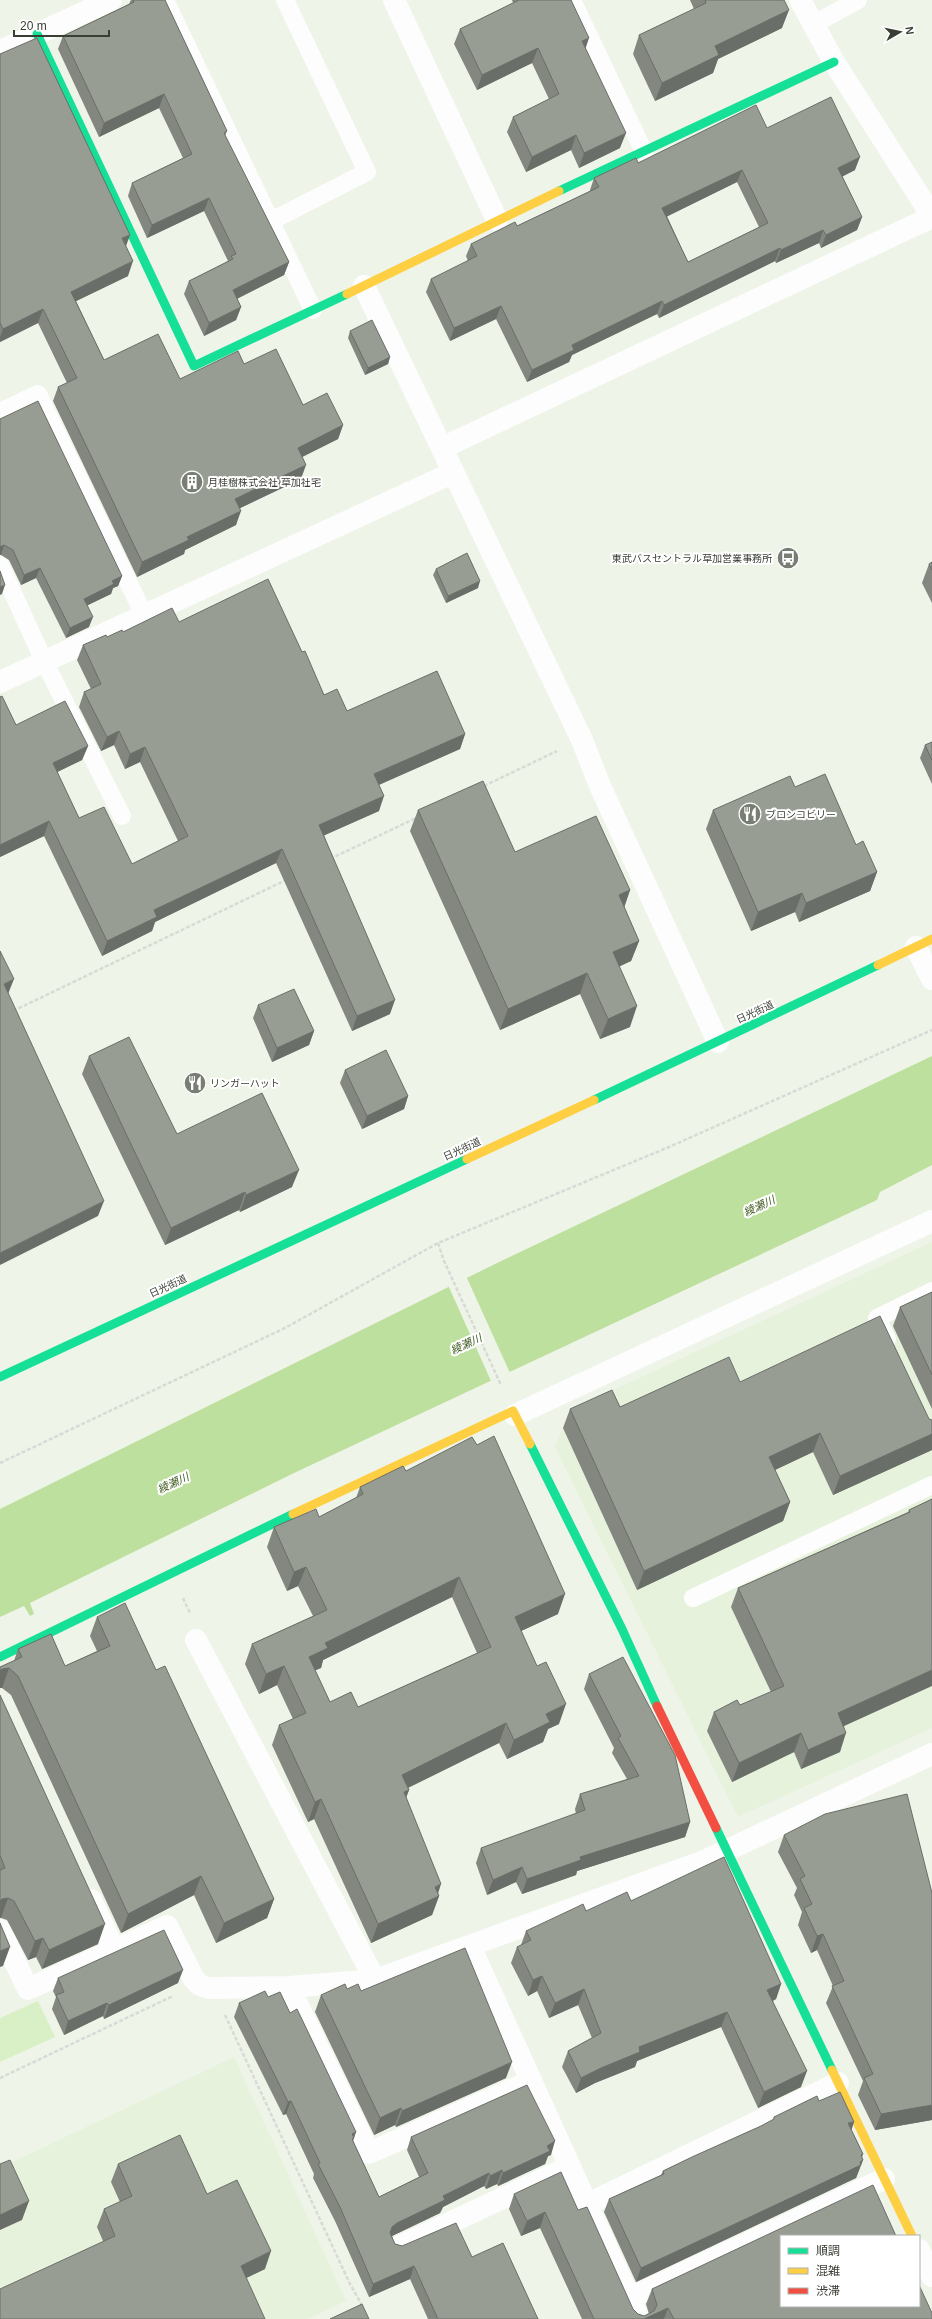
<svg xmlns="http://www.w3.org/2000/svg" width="932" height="2319" viewBox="0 0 932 2319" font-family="Arial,'Noto Sans JP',sans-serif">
	<rect width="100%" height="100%" fill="#eef4e8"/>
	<!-- built -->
	<path fill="#e6f2dc" d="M932 1242V1728L738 1817 555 1447 570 1410Z
		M234 2057 346 2301 308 2319H0V2168Z"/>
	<!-- green -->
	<path fill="#d9efc5" d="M38 2001 55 2037 0 2062V2018Z"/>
	<!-- water -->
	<path fill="#bee09e" d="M932 1056V1165L880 1192 877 1200 294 1473 30 1603 34 1614 30 1616 24 1606 0 1617V1509L497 1263Z"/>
	<!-- pier -->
	<path fill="#eef4e8" d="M466 1276 510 1373 491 1381 448 1285Z"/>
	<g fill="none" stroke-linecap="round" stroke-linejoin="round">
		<!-- path -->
		<path stroke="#d9dad7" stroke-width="2.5" stroke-dasharray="4 2" stroke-linecap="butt" d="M484 786 557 751
			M330 859 416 818
			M13 1011 286 880
			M438 1243 444 1261 501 1385
			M0 1463 285 1328 438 1243 669 1147 932 1030
			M183 1598 190 1613
			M225 2015 350 2284 363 2307
			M0 2078 173 1996"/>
		<!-- lane -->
		<path stroke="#fcfdfc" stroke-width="18" d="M165 0 313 310
			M572 0 644 152
			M814 24 858 0
			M271 221 367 172 285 0
			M0 412 38 394 144 615
			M0 565 44 661 122 816
			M887 1339 877 1318 932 1291
			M693 1598 932 1485"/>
		<!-- street -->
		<path stroke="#fcfdfc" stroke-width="22" d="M394 0 497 220
			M800 0 834 62 932 216
			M0 51 111 0
			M364 286 582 740 600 786 718 1042
			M442 448 932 217
			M0 682 452 473
			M916 947 932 979
			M515 1415 932 1221
			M196 1640 375 1980
			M91 1900 114 1949
			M0 1930 28 1989 167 1926 194 1979 200 1985 208 1988 289 1987 375 1980 704 1861 932 1754
			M470 1946 639 2319
			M289 1987 369 2153 531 2081
			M586 2205 838 2083
			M398 2247 569 2167
			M919 2250 932 2276
			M630 2298 884 2179"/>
		<!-- fast -->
		<path stroke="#16e098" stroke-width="9" d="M37 34 194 366 347 294
			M559 191 834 62
			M594 1100 878 965
			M0 1377 467 1159
			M530 1444 622 1629 657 1706
			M0 1657 293 1514
			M716 1828 832 2070"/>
		<!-- slow -->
		<path stroke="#ffcf43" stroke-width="9" d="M347 294 559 191
			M878 965 932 939
			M467 1159 594 1100
			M293 1514 513 1411 530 1444
			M832 2070 912 2236"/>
		<!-- jam -->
		<path stroke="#f24e42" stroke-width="9" d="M657 1706 716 1828"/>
	</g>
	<!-- wall -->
	<path fill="#83877f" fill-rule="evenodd" d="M131 0H165L227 131 225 136 289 262 284 275 237 299 241 307 236 320 204 336 184 294 189 281 228 261 204 211 147 238 128 196 132 183 183 158 159 108 99 137 58 49 63 36 129 4Z
		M512 0H571L585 48 620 148 579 168 571 150 526 172 507 132 513 117 549 99 532 63 477 90 454 44 460 29 513 3Z
		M690 0H784L782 28 718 59 713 73 655 101 633 54 639 35 694 9Z
		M0 54 126 246 128 276 76 301 104 360 180 379 244 364 303 405 343 425 338 439 302 457 301 479 240 508 236 525 185 550 184 554 137 577 53 401 58 387 67 383 38 323 0 342Z
		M767 128 855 170 842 176 862 217 857 230 821 248 819 243 776 263 775 261 659 318 657 314 572 355 569 362 527 382 496 319 450 341 426 292 431 279 468 261 466 256 471 244 517 226 590 191V190L594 178 638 163ZM737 182 759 227 688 262 667 216Z
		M350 331 390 357 388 364 365 375 348 338Z
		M0 419 122 576 118 586 113 588 111 594 87 605 89 627 66 638 36 578 21 585 9 560 1 555Z
		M932 562V603L922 583 929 564Z
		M436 569 478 588 446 603 433 575Z
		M179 622 302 652 324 695 347 711 465 734 460 749 379 785V811L324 835 390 1014 352 1031 276 863 155 922 152 931 102 956 44 836 0 857V697L16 725 88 746 82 760 57 772 79 818 132 864 178 841 140 762 125 769 114 745 101 751 79 707 84 692 91 689 77 660 83 645 123 632Z
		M932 742V784L920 758 925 745Z
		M795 787 856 845 877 872 870 891 799 922 795 912 751 931 706 829 713 810Z
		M418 810 515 852 630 890 624 907 639 941 631 961 619 966 630 1027 600 1039 580 994 500 1030 410 831Z
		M258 1005 314 1031 309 1045 272 1062 253 1018Z
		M89 1056 177 1134 292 1187 240 1212 239 1210 165 1245 82 1074Z
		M345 1070 408 1096 404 1109 362 1129 340 1083Z
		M932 1292V1409L893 1326 900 1307Z
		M740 1382 929 1419 932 1420V1450L833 1495 813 1452 775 1470 790 1502 783 1521 637 1590 563 1428 570 1409 620 1407Z
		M406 1471 558 1614 521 1631 559 1724 548 1729 543 1742 507 1759 499 1743 408 1788 409 1790 406 1797 439 1896 432 1915 371 1943 314 1819 308 1822 272 1745 279 1725 293 1719 277 1685 259 1694 245 1664 252 1644 313 1616 298 1586 287 1591 267 1547 274 1527 319 1517 356 1498 360 1487ZM452 1597 477 1653 358 1707 330 1702 315 1670 321 1668 323 1660Z
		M932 1499 844 1727 840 1752 801 1769 794 1752 732 1782 707 1731 714 1712 740 1705 771 1692 731 1607 738 1588 908 1512 909 1510Z
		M97 1617 156 1670 274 1899 267 1918 216 1943 194 1895 121 1933 11 1695 2 1688H0V1667L14 1661 18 1649 65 1666 97 1651 90 1636Z
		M589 1674 690 1822 685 1837 577 1871 576 1875 522 1894 516 1882 487 1895 476 1863 481 1848 576 1814 575 1809 580 1794 627 1779 612 1753 614 1748 584 1689Z
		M0 1695 98 1944 42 1969 36 1957 28 1960 7 1920 1 1918H0Z
		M784 1835 932 2120 875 2130 858 2095 863 2081 826 2003 833 1986 817 1950 811 1953 798 1925 802 1912 794 1895 797 1888 778 1852Z
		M631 1901 781 1984 776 1999 773 2001 801 2087 758 2108 721 2027 637 2061 635 2067 595 2083 576 2093 562 2067 568 2051 592 2038 578 2005 549 2018 537 1991 528 1996 511 1963 517 1947 521 1945 526 1931 586 1911Z
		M58 1978 178 1983 104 2019 103 2016 64 2035 52 2009 56 1997 53 1991Z
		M347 1989 361 1991 506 2078 396 2127 395 2125 374 2135 315 2012 321 1995Z
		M268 1997 290 2013 356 2132 353 2141 379 2197 419 2177 407 2150 411 2137 551 2155 548 2156 545 2164 498 2186 497 2184 486 2189 484 2186 443 2207 440 2213 392 2236 395 2244 402 2246 472 2257 538 2319H428L410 2279 369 2297 335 2221 313 2178 314 2174 286 2114 283 2115 234 2017 239 2003Z
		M819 2101 851 2130 863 2154 862 2157 863 2160 856 2178 636 2282 604 2212 609 2199 661 2175 663 2171 761 2126 773 2120 774 2117Z
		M118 2164 207 2194 265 2269 246 2278 103 2241 97 2227 104 2209 120 2202 111 2182Z
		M514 2194 578 2210 633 2309 638 2314 644 2316 649 2314 646 2304 652 2289 781 2236V2306L932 2319H582L540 2228 521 2236 509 2209Z"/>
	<!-- shaded-wall -->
	<path fill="#6a6e68" d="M789 10 782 28 718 59 713 73 655 101 662 83 715 46Z
		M589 38 584 53 582 41Z
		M538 48 532 63 477 90 482 75Z
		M164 94 159 108 99 137 104 123Z
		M626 133 620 148 579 168 584 153Z
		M576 135 571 150 526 172 532 157Z
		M860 157 855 170 834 181 838 168Z
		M742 170 737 182 658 221 662 208Z
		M209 198 204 211 147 238 152 225Z
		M862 217 857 230 821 248 826 235Z
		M823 230 819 243 776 263 781 250Z
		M130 235 125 249 122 238Z
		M780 248 775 261 659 318 664 305Z
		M133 261 128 276 66 306 71 292Z
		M289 262 284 275 228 303 233 290Z
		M662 301 657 314 572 355 569 362 527 382 532 370 572 345Z
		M501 306 496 319 450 341 454 328Z
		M241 307 236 320 204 336 209 323Z
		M43 309 38 323 0 342V337L3 329Z
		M390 357 388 364 365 375 368 368Z
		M343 425 338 439 292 462 298 448Z
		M306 465 301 479 230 513 235 499Z
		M241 511 236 525 185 550 184 554 137 577 142 562 187 537Z
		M4 545 1 555H0V547Z
		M40 568 36 578 21 585 24 575Z
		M122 576 118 586 113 588 111 594 80 609 84 599 112 581Z
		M480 581 478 588 446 603 448 596Z
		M5 585 2 594 0 595V587Z
		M93 617 89 627 66 638 70 628Z
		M119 731 114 745 101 751 107 737Z
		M465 734 460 749 369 789 374 774Z
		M88 746 82 760 47 777 53 763Z
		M145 747 140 762 125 769 130 754Z
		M384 796 379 811 314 840 319 825Z
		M49 821 44 836 0 857V845Z
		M282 849 276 863 155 922 152 931 102 956 107 941 154 910Z
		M877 872 870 891 799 922 806 903Z
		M630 890 623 911 619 895Z
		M802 893 795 912 751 931 758 912Z
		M639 941 631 961 606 973 613 952Z
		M587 973 580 994 500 1030 508 1009Z
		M14 979 8 994 4 984Z
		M395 1000 390 1014 352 1031 357 1016Z
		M637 1006 630 1027 600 1039 608 1019Z
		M314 1031 309 1045 272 1062 277 1048Z
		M408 1096 404 1109 362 1129 367 1116Z
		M299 1170 292 1187 240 1212 246 1195Z
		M245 1192 239 1210 165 1245 171 1228Z
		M104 1201 98 1216 0 1265V1253Z
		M820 1433 813 1452 762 1476 769 1457Z
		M932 1434V1450L833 1495 840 1476Z
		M790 1502 783 1521 637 1590 644 1571Z
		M306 1567 298 1586 287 1591 294 1572Z
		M459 1577 452 1597 323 1660 321 1668 302 1676 309 1657 325 1643Z
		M565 1594 558 1614 508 1637 515 1617Z
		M284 1666 277 1685 259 1694 266 1674Z
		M9 1668 2 1688H0V1671L2 1669Z
		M932 1670V1686L831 1732 838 1713Z
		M566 1704 559 1724 548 1729 543 1742 507 1759 514 1740 546 1714Z
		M506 1723 499 1743 395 1794 402 1775Z
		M801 1733 794 1752 732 1782 739 1763Z
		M846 1733 840 1752 801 1769 808 1750Z
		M409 1790 402 1809 404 1792Z
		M321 1799 314 1819 308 1822 315 1802Z
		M690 1822 685 1837 577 1871 576 1875 522 1894 527 1879 580 1857Z
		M522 1867 516 1882 487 1895 493 1880Z
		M201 1876 194 1895 121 1933 128 1914Z
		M441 1884 437 1897 439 1896 432 1915 371 1943 378 1924 435 1887Z
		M8 1898 1 1918H0V1901L2 1899Z
		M274 1899 267 1918 216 1943 224 1923Z
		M105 1924 98 1944 42 1969 49 1950Z
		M823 1934 817 1950 811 1953 817 1936Z
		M43 1938 36 1957 28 1960 35 1941Z
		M10 1947 3 1966 0 1967V1951Z
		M183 1970 178 1983 104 2019 109 2005Z
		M542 1976 537 1991 528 1996 533 1980Z
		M781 1984 776 1999 762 2006 767 1990Z
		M584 1989 578 2005 549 2018 555 2003Z
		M107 2003 103 2016 64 2035 68 2021Z
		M727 2012 721 2027 637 2061 635 2067 595 2083 576 2093 581 2078 639 2047Z
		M512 2062 506 2078 396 2127 402 2111Z
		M807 2071 801 2087 758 2108 764 2092Z
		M291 2101 286 2114 283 2115 288 2102Z
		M932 2105V2120L875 2130 881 2114Z
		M401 2108 395 2125 374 2135 380 2118Z
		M854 2122 850 2135 848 2123Z
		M356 2132 349 2151 352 2134Z
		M555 2141 551 2155 548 2156 545 2164 498 2186 503 2173 547 2146Z
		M863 2154 860 2161 863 2160 856 2178 636 2282 641 2268Z
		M502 2170 497 2184 486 2189 490 2176Z
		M489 2173 484 2186 443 2207 440 2213 392 2236 388 2240 392 2227 397 2223 443 2196Z
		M29 2201 22 2220 0 2230V2215Z
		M545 2212 540 2228 521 2236 527 2221Z
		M271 2251 265 2269 234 2284 241 2266Z
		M414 2266 410 2279 369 2297 373 2284Z
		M668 2308 664 2319H644Z"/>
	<!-- building -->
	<path fill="#989d94" stroke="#6a6e68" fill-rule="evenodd" d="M133 0H165L227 131 224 133 289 262 233 290 241 307 209 323 189 281 233 259 231 256 236 254 209 198 152 225 132 183 192 154 164 94 104 123 63 36 134 2Z
		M519 0H571L589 38 582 41 626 133 584 153 576 135 532 157 513 117 559 94 538 48 482 75 460 29Z
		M705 0H784L789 10 715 46 719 55 662 83 639 35 706 3Z
		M37 38 130 235 122 238 133 261 71 292 104 360 158 334 180 379 238 351 244 364 276 349 303 405 327 393 343 425 298 448 306 465 235 499 241 511 187 537 189 540 142 562 58 387 77 378 43 309 3 329 0 323V54Z
		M831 97 860 157 838 168 862 217 826 235 823 230 781 250 780 248 664 305 662 301 572 345 574 350 532 370 501 306 454 328 431 279 477 256 471 244 515 222 517 226 599 187 594 178 636 158 638 163 756 105 767 128ZM742 170 768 223 688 262 662 208Z
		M372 320 390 357 368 368 350 331Z
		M38 401 122 576 112 581 114 584 84 599 93 617 70 628 40 568 24 575 13 550 4 545 0 547V419Z
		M467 553 480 581 448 596 436 569Z
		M932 562V570L929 564Z
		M0 571 5 585 0 587Z
		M268 579 302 652 305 651 324 695 337 689 347 711 437 671 465 734 374 774 384 796 319 825 395 1000 357 1016 282 849 154 910 157 917 107 941 49 821 0 845V697L2 696 16 725 65 701 88 746 53 763 79 818 104 807 132 864 188 836 145 747 130 754 119 731 107 737 84 692 101 684 83 645 106 635 107 637 122 630 123 632 172 608 179 622Z
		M932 742V760L925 745Z
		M825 774 856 845 863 841 877 872 806 903 802 893 758 912 713 810 790 776 795 787Z
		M483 781 515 852 596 816 630 890 619 895 639 941 613 952 637 1006 608 1019 587 973 508 1009 418 810Z
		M0 951 14 979 4 984 104 1201 0 1253Z
		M294 989 314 1031 277 1048 258 1005Z
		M129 1037 177 1134 262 1093 299 1170 246 1195 245 1192 171 1228 89 1056Z
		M386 1050 408 1096 367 1116 345 1070Z
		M932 1292V1375L900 1307Z
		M880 1316 929 1419 932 1420V1434L840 1476 820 1433 769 1457 790 1502 644 1571 570 1409 612 1390 620 1407 729 1357 740 1382Z
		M494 1436 565 1594 515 1617 537 1666 546 1662 566 1704 546 1714 550 1722 514 1740 506 1723 402 1775 409 1790 404 1792 441 1884 435 1887 439 1896 378 1924 321 1799 315 1802 279 1725 306 1713 284 1666 266 1674 252 1644 327 1610 306 1567 294 1572 274 1527 316 1509 319 1517 363 1494 360 1487 403 1466 406 1471 472 1437 477 1445ZM459 1577 491 1647 358 1707 351 1692 330 1702 309 1657 328 1648 325 1643Z
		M932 1499V1670L838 1713 846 1733 808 1750 801 1733 739 1763 714 1712 737 1700 740 1705 784 1686 738 1588 910 1512 909 1510Z
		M125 1603 156 1670 165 1666 274 1899 224 1923 201 1876 128 1914 18 1676 9 1668 2 1669 0 1671V1667L22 1657 18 1649 51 1634 65 1666 110 1646 97 1617Z
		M623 1657 675 1755 690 1822 580 1857 581 1860 527 1879 522 1867 493 1880 481 1848 585 1810 580 1794 639 1776 618 1738 621 1736 589 1674Z
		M0 1695 105 1924 49 1950 43 1938 35 1941 14 1901 8 1898 2 1899 0 1901V1870L5 1868 0 1855Z
		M907 1794 932 1893V2105L881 2114 864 2078 873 2074 832 1986 844 1981 823 1934 817 1936 804 1908 812 1904 800 1879 805 1876 784 1835 825 1814Z
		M724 1857 781 1984 767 1990 807 2071 764 2092 727 2012 639 2047 640 2052 601 2068 581 2078 568 2051 601 2033 584 1989 555 2003 542 1976 533 1980 517 1947 531 1940 526 1931 577 1907 583 1904 586 1911 627 1892 631 1901Z
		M0 1923 10 1947 0 1951Z
		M164 1930 183 1970 109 2005 107 2003 68 2021 56 1995 64 1992 58 1978Z
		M465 1948 512 2062 402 2111 401 2108 380 2118 321 1995 345 1984 347 1989 358 1984 361 1991Z
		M265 1991 268 1997 280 1992 290 2013 297 2009 356 2132 352 2134 354 2138 352 2139 379 2197 428 2173 411 2137 527 2085 555 2141 547 2146 550 2151 503 2173 502 2170 490 2176 489 2173 443 2196 445 2200 397 2223 392 2227 390 2233 395 2244 402 2246 456 2223 472 2257 503 2243 538 2319H438L414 2266 373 2284 340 2207 318 2164 320 2163 291 2101 288 2102 239 2003Z
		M840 2092 854 2122 848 2123 863 2154 861 2155 863 2160 860 2162 861 2165 641 2268 609 2199 664 2174 663 2171 692 2157 761 2126 774 2119V2117L817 2096 819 2101Z
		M180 2135 207 2194 237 2180 271 2251 241 2266 265 2319H0V2289L115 2236 104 2209 132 2196 118 2164Z
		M10 2160 29 2201 0 2215V2164Z
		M561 2172 578 2210 587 2207 633 2309 638 2314 644 2316 654 2311 657 2305 652 2289 873 2185 896 2236H781V2306H919V2285L932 2313V2319H674L668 2308 644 2319H594L545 2212 527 2221 514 2194Z
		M362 2304 369 2319H330Z"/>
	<!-- icons -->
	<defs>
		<g id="building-disc" transform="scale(1.15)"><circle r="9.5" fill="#787e74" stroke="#fff"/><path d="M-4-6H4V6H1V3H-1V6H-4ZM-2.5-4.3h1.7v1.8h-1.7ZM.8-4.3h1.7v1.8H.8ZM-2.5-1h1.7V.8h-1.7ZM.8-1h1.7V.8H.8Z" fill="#fff"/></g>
		<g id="bus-disc" transform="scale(1.15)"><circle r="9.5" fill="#787e74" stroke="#fff"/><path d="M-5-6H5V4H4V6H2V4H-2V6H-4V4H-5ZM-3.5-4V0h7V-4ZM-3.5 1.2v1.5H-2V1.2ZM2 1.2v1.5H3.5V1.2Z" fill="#fff"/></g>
		<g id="restaurant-disc" transform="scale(1.15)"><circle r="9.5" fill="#787e74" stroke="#fff"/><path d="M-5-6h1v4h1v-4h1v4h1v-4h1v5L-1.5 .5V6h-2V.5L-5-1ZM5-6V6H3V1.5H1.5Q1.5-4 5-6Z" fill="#fff"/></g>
	</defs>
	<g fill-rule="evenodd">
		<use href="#building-disc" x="192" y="482"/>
		<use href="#bus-disc" x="788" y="558"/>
		<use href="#restaurant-disc" x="750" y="814"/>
		<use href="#restaurant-disc" x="195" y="1083"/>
	</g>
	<g text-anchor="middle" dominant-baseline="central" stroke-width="4" stroke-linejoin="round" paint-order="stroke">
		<!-- poi labels -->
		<g font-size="10" fill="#393e35" stroke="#fff" text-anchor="start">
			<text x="208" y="482">月桂樹株式会社 草加社宅</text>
			<text x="772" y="558" text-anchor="end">東武バスセントラル草加営業事務所</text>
			<text x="766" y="814">ブロンコビリー</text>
			<text x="210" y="1083">リンガーハット</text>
		</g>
		<!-- street labels -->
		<g font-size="10" fill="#393e35" stroke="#fff">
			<text transform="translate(755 1012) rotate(-25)">日光街道</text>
			<text transform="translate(462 1149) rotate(-25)">日光街道</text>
			<text transform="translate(168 1286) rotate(-25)">日光街道</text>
		</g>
		<!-- water labels -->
		<g font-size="11" font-style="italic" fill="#3f5b1f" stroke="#fff">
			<text transform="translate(759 1206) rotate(-25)">綾瀬川</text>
			<text transform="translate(466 1344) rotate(-25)">綾瀬川</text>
			<text transform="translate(173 1483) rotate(-25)">綾瀬川</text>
		</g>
	</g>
	<!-- legend -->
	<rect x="780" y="2235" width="140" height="72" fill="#ffffff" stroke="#b0b2ae"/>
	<rect x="788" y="2248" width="20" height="6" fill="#16e098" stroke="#b0b2ae"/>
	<text x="816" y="2255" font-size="12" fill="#393e35">順調</text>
	<rect x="788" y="2268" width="20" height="6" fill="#ffcf43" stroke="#b0b2ae"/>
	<text x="816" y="2275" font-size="12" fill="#393e35">混雑</text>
	<rect x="788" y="2288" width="20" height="6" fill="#f24e42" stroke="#b0b2ae"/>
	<text x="816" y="2295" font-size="12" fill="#393e35">渋滞</text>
	<!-- north arrow -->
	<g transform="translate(900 32) rotate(81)" stroke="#ffffff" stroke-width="3" paint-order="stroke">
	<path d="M0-3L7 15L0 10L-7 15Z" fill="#393e35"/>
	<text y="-6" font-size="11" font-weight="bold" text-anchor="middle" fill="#393e35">N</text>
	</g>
	<!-- scale -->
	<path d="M14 30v6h95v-6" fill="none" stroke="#393e35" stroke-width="2"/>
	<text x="20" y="30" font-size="12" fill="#393e35" stroke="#ffffff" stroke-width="3" paint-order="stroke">20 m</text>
</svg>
